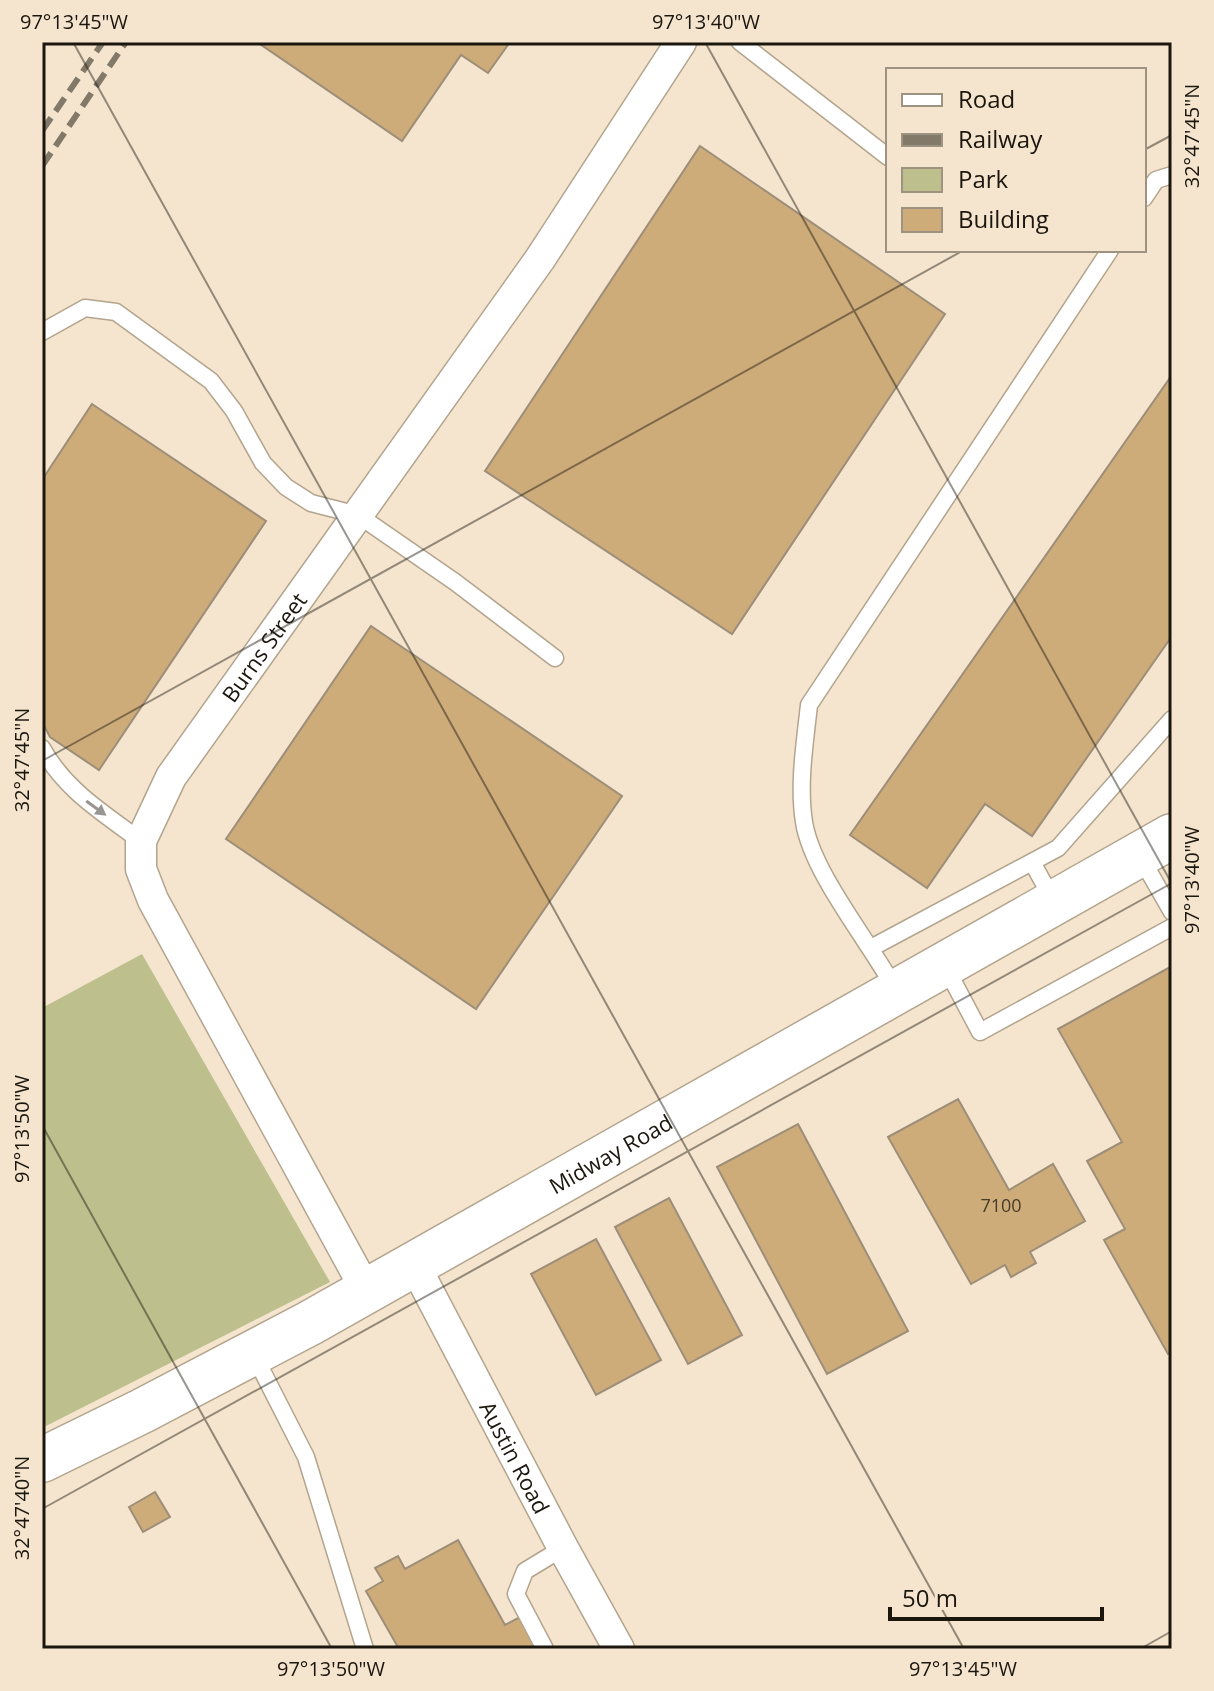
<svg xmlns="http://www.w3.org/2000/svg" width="1214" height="1691" viewBox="0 0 1214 1691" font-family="'Open Sans',sans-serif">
	<rect width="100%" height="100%" fill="#f5e5ce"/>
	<!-- green -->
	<path fill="#bdc08d" d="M142 954 330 1282 42 1428V1008Z"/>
	<!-- building -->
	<path fill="#cdac7a" stroke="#9d8e79" stroke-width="2" d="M257 42H510L488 73 461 55 402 141Z
		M700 146 945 314 732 634 485 471Z
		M1172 375V636L1032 836 985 804 927 888 850 835Z
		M92 404 266 521 99 770 50 737 42 722V480Z
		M371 626 622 796 476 1009 226 839Z
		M1172 966V1352L1168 1354 1104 1240 1125 1229 1087 1161 1122 1142 1058 1029Z
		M958 1099 1009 1190 1053 1164 1085 1221 1030 1252 1036 1263 1011 1277 1005 1265 971 1284 888 1137Z
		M798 1124 908 1331 827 1374 717 1167Z
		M669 1198 742 1335 688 1364 615 1227Z
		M596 1239 661 1360 596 1395 531 1274Z
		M155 1492 170 1517 143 1532 129 1507Z
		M458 1540 505 1625 522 1616 537 1643 527 1649H399L366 1591 383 1581 375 1568 398 1556 405 1569Z"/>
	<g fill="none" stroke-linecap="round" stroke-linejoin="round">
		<!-- lane casing -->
		<g stroke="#b3a48e" stroke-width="19">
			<path id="lane" d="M740 42 888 157
				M1144 198 1156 180 1172 175
				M42 332 85 308 116 312 211 381 234 411 263 463 286 487 311 503 358 515 455 582 555 658
				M42 748C65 790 103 813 141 841
				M1141 858 1172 912
				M1032 862 1054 902
				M871 948 1058 848 1172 719
				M945 966 980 1032 1172 927
				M895 989C869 941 812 873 804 822 798 784 805 742 809 705L1110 250
				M254 1355 306 1457 365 1649
				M545 1649 516 1594 525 1571 563 1548"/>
		</g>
		<!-- street casing -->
		<g stroke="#b3a48e" stroke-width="33">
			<g id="street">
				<path id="s1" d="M414 1264 563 1548 619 1649"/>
				<path id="s2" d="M366 1290 153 900 141 869V841L171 777 540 259 681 42"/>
			</g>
		</g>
		<!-- secondary casing -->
		<g stroke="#b3a48e" stroke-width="47">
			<g id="secondary">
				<path id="s3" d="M42 1460 142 1411 310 1323 1172 836"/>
			</g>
		</g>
		<!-- lane -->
		<use href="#lane" stroke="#fff" stroke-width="16"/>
		<!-- street -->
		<use href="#street" stroke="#fff" stroke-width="30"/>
		<!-- secondary -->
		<use href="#secondary" stroke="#fff" stroke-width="44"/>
		<!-- rail -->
		<path stroke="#837969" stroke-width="6" stroke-dasharray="16 8" stroke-linecap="butt" d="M42 131 103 42
			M42 166 126 42"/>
	</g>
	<!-- one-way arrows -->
	<defs><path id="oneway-solid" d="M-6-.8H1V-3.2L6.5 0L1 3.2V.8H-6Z" transform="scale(2)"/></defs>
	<use fill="#989693" href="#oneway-solid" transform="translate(96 808) rotate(36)"/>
	<!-- ticks -->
	<path fill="none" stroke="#1b160e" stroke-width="2" stroke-opacity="0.45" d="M73 42 964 1649M705 42 1172 884M1144 150 1172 135M42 761 964 250M42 1125 332 1649M42 1509 1172 883M1140 1649 1172 1631"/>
	<g text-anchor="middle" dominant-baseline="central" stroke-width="6" stroke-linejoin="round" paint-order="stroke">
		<!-- number labels -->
		<g font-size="18" fill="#483c29">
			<text x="1001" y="1205">7100</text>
		</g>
		<!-- street labels -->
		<g font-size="22" fill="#1b160e" stroke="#f5e5ce">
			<text stroke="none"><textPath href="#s2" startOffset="736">Burns Street</textPath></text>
			<text stroke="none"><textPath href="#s3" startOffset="646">Midway Road</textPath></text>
			<text stroke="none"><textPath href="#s1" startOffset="218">Austin Road</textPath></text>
		</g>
	</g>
	<!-- border -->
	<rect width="1214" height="1691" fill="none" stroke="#f5e5ce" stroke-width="88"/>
	<!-- legend -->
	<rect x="886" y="68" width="260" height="184" fill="#f5e5ce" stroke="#9e9281" stroke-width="2"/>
	<rect x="902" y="94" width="40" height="12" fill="#ffffff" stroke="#9e9281" stroke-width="2"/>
	<text x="958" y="108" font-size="24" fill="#1b160e">Road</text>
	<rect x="902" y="134" width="40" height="12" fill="#837969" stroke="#9e9281" stroke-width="2"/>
	<text x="958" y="148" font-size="24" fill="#1b160e">Railway</text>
	<rect x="902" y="168" width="40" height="24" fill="#bdc08d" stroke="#9e9281" stroke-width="2"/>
	<text x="958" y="188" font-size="24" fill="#1b160e">Park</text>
	<rect x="902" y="208" width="40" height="24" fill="#cdac7a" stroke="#9e9281" stroke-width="2"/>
	<text x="958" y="228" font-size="24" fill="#1b160e">Building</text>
	<!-- scale -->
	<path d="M890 1607v12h212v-12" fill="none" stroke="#1b160e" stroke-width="4"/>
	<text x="902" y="1607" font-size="24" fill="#1b160e" stroke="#f5e5ce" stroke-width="6" paint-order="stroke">50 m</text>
	<rect x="44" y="44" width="1126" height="1603" fill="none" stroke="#1b160e" stroke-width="3"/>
	<g font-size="20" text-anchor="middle" fill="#1b160e">
		<text x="74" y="29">97°13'45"W</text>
		<text x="706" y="29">97°13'40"W</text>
		<text transform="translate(1192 136) rotate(-90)" y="7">32°47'45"N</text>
		<text transform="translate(22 760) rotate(-90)" y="7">32°47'45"N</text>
		<text transform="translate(1192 880) rotate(-90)" y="7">97°13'40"W</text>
		<text transform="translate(22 1129) rotate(-90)" y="7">97°13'50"W</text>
		<text transform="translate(22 1508) rotate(-90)" y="7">32°47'40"N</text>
		<text x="331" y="1676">97°13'50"W</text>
		<text x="963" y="1676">97°13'45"W</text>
	</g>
</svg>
